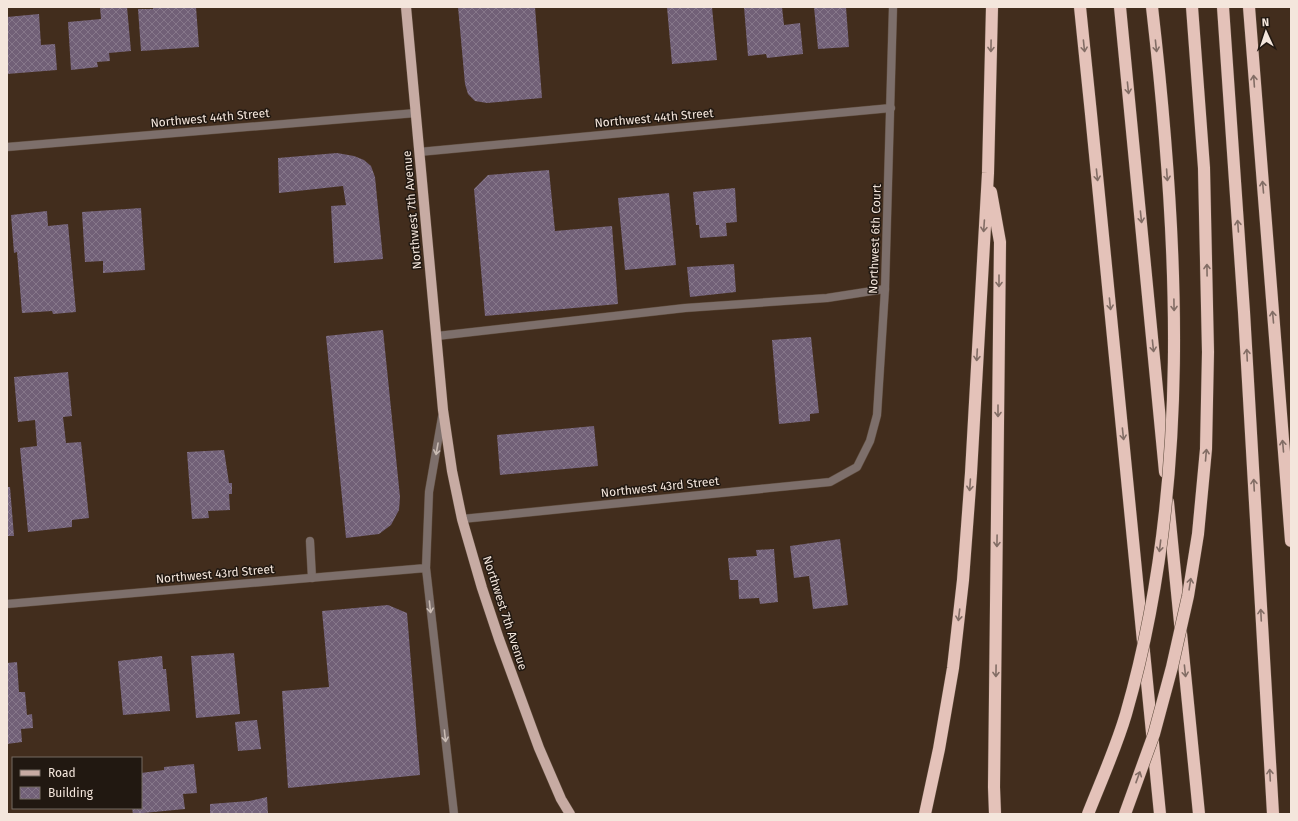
<svg xmlns="http://www.w3.org/2000/svg" width="1298" height="821" viewBox="0 0 1298 821" font-family="'Fira Sans',sans-serif">
	<defs>
		<pattern id="building-cross-hatch" width="8" height="8" patternUnits="userSpaceOnUse"><rect width="8" height="8" fill="#716077"/><path d="M0 0l8 8M0 8l8-8" fill="none" stroke="#86778a"/></pattern>
	</defs>
	<rect width="100%" height="100%" fill="#422d1d"/>
	<!-- building -->
	<path fill="url(#building-cross-hatch)" d="M100 7H127L131 51 109 53 110 61 97 62 98 67 71 70 68 22 101 19Z
		M153 7H196L199 47 141 51 138 9H153Z
		M458 7H535L542 98 487 103 475 101 468 94 465 84Z
		M667 7H712L717 60 672 64Z
		M744 7H782L784 25 800 23 803 54 767 58 766 54 748 56Z
		M814 7H846L849 47 818 49Z
		M39 14 41 45 55 44 57 70 7 74V17Z
		M337 153 354 156 364 160 371 166 375 177 383 259 334 263 331 206 346 205 343 186 279 193 278 158Z
		M549 170 555 231 612 226 618 304 485 316 474 189 488 175Z
		M735 188 737 222 726 223 727 236 700 238 699 225H696L693 192Z
		M669 193 676 265 625 270 618 198Z
		M141 208 145 270 103 273V261L85 262 82 212Z
		M47 211 48 226 68 224 76 312 53 314 52 311 22 313 17 252 14 253 11 215Z
		M734 264 736 292 690 297 687 267Z
		M383 330 400 497 399 510 391 525 379 534 346 538 326 336Z
		M811 337 819 413 810 414V421L779 424 772 340Z
		M68 372 72 416 63 417 66 443 81 442 89 518 72 520V527L28 532 20 448 37 446 35 420 18 422 14 377Z
		M594 426 598 466 500 475 497 435Z
		M224 450 229 483H232V494H229L230 510 208 511 209 518 192 519 187 452Z
		M7 487H10L14 536H7Z
		M840 539 848 605 813 609 809 576 794 578 790 546Z
		M774 549 778 602 760 604 759 598 739 599 738 580H730L728 558 757 556 756 550Z
		M388 605 407 613 420 775 288 788 282 691 329 687 322 611Z
		M234 653 240 714 196 718 191 656Z
		M162 656 163 669H166L170 711 123 715 118 661Z
		M17 662 19 692H25L27 715 32 714 33 728 21 729 22 742 7 744V663Z
		M257 720 261 749 238 751 235 722Z
		M194 764 197 793 183 794 185 809 133 814 132 808H141V773L164 770V767Z
		M267 797 268 814H210V804L249 801Z"/>
	<g fill="none" stroke-linecap="round" stroke-linejoin="round">
		<!-- service casing -->
		<g stroke="#5e4b3c" stroke-width="9">
			<path id="service" d="M437 336 685 308 827 298 885 289
				M310 541 312 578"/>
		</g>
		<!-- minor casing -->
		<g stroke="#5e4b3c" stroke-width="9">
			<path id="minor" d="M7 147 416 113
				M419 152 891 108
				M442 417 429 492 426 568 454 814
				M462 519 830 482 857 467 870 441 877 415 885 289 893 7
				M7 604 426 568"/>
		</g>
		<!-- primary casing -->
		<g stroke="#5e4b3c" stroke-width="11">
			<path id="primary" d="M406 7 443 410 452 471 462 519 482 588 499 639 539 748 561 799 570 814"/>
		</g>
		<!-- motorway casing -->
		<g stroke="#5e4b3c" stroke-width="13">
			<path id="motorway" d="M1080 7 1091 114 1160 814
				M1120 7 1165 472
				M1223 7 1244 312 1273 814
				M1249 7 1291 541
				M991 192 1000 242 994 787 995 814
				M1168 502 1199 814
				M925 814 939 749 953 668 963 580 971 473 988 173 992 7"/>
		</g>
		<!-- service -->
		<use href="#service" stroke="#7d6f6b" stroke-width="8"/>
		<!-- minor -->
		<use href="#minor" stroke="#7d6f6b" stroke-width="8"/>
		<!-- primary -->
		<use href="#primary" stroke="#c7aba3" stroke-width="10"/>
		<!-- motorway -->
		<use href="#motorway" stroke="#e4c2b9" stroke-width="12"/>
		<!-- motorway-bridge casing -->
		<g stroke="#5e4b3c" stroke-width="13" stroke-linecap="butt">
			<path id="motorway-bridge" d="M1088 814C1101 781 1116 748 1126 714 1192 485 1179 241 1152 7
				M1125 814 1154 734 1172 667 1188 596 1198 534 1206 449 1208 352 1204 168 1192 7"/>
		</g>
		<!-- motorway-bridge -->
		<use href="#motorway-bridge" stroke="#e4c2b9" stroke-width="12"/>
	</g>
	<!-- one-way arrows -->
	<defs><path id="oneway-shaft" d="M-6 0H5M1.5-3L5.5 0L1.5 3" fill="none" stroke-width="1.6" stroke-linecap="round" stroke-linejoin="round"/></defs>
	<g stroke="#826d65">
		<use href="#oneway-shaft" transform="translate(991 46) rotate(91)"/>
		<use href="#oneway-shaft" transform="translate(1084 46) rotate(84)"/>
		<use href="#oneway-shaft" transform="translate(1156 46) rotate(84)"/>
		<use href="#oneway-shaft" transform="translate(1254 81) rotate(-94)"/>
		<use href="#oneway-shaft" transform="translate(1128 88) rotate(84)"/>
		<use href="#oneway-shaft" transform="translate(1097 175) rotate(84)"/>
		<use href="#oneway-shaft" transform="translate(1167 175) rotate(86)"/>
		<use href="#oneway-shaft" transform="translate(1263 187) rotate(-95)"/>
		<use href="#oneway-shaft" transform="translate(1141 217) rotate(84)"/>
		<use href="#oneway-shaft" transform="translate(984 226) rotate(94)"/>
		<use href="#oneway-shaft" transform="translate(1238 226) rotate(-94)"/>
		<use href="#oneway-shaft" transform="translate(1207 270) rotate(-91)"/>
		<use href="#oneway-shaft" transform="translate(999 281) rotate(90)"/>
		<use href="#oneway-shaft" transform="translate(1110 304) rotate(84)"/>
		<use href="#oneway-shaft" transform="translate(1174 305) rotate(89)"/>
		<use href="#oneway-shaft" transform="translate(1273 317) rotate(-95)"/>
		<use href="#oneway-shaft" transform="translate(1153 346) rotate(84)"/>
		<use href="#oneway-shaft" transform="translate(977 355) rotate(93)"/>
		<use href="#oneway-shaft" transform="translate(1247 355) rotate(-93)"/>
		<use href="#oneway-shaft" transform="translate(998 411) rotate(90)"/>
		<use href="#oneway-shaft" transform="translate(1123 434) rotate(84)"/>
		<use href="#oneway-shaft" transform="translate(1283 446) rotate(-95)"/>
		<use href="#oneway-shaft" transform="translate(1206 455) rotate(-85)"/>
		<use href="#oneway-shaft" transform="translate(970 485) rotate(94)"/>
		<use href="#oneway-shaft" transform="translate(1254 485) rotate(-93)"/>
		<use href="#oneway-shaft" transform="translate(997 541) rotate(91)"/>
		<use href="#oneway-shaft" transform="translate(1160 546) rotate(97)"/>
		<use href="#oneway-shaft" transform="translate(1190 584) rotate(-81)"/>
		<use href="#oneway-shaft" transform="translate(959 615) rotate(97)"/>
		<use href="#oneway-shaft" transform="translate(1261 615) rotate(-93)"/>
		<use href="#oneway-shaft" transform="translate(996 671) rotate(91)"/>
		<use href="#oneway-shaft" transform="translate(1185 671) rotate(84)"/>
		<use href="#oneway-shaft" transform="translate(1270 775) rotate(-93)"/>
		<use href="#oneway-shaft" transform="translate(1138 777) rotate(-70)"/>
	</g>
	<g stroke="#cabcb4">
		<use href="#oneway-shaft" transform="translate(437 449) rotate(100)"/>
		<use href="#oneway-shaft" transform="translate(430 607) rotate(84)"/>
		<use href="#oneway-shaft" transform="translate(445 736) rotate(84)"/>
	</g>
	<g text-anchor="middle" dominant-baseline="central" stroke-width="3" stroke-linejoin="round" paint-order="stroke">
		<!-- street labels -->
		<g font-size="12" fill="#f4e6dc" stroke="#211811">
			<text transform="translate(210 118) rotate(-5)">Northwest 44th Street</text>
			<text transform="translate(654 118) rotate(-5)">Northwest 44th Street</text>
			<text transform="translate(412 210) rotate(-95)">Northwest 7th Avenue</text>
			<text transform="translate(875 239) rotate(-88)">Northwest 6th Court</text>
			<text transform="translate(660 487) rotate(-6)">Northwest 43rd Street</text>
			<text transform="translate(215 574) rotate(-5)">Northwest 43rd Street</text>
			<text transform="translate(505 613) rotate(72)">Northwest 7th Avenue</text>
		</g>
	</g>
	<!-- border -->
	<rect width="1298" height="821" fill="none" stroke="#f4e6dc" stroke-width="16"/>
	<!-- legend -->
	<rect x="12" y="757" width="130" height="52" fill="#211811" stroke="#756a62"/>
	<rect x="20" y="770" width="20" height="6" fill="#c7aba3" stroke="#756a62"/>
	<text x="48" y="777" font-size="12" fill="#f4e6dc">Road</text>
	<rect x="20" y="787" width="20" height="12" fill="url(#building-cross-hatch)" stroke="#756a62"/>
	<text x="48" y="797" font-size="12" fill="#f4e6dc">Building</text>
	<!-- north arrow -->
	<g transform="translate(1266 32) rotate(357)" stroke="#211811" stroke-width="3" paint-order="stroke">
	<path d="M0-3L7 15L0 10L-7 15Z" fill="#f4e6dc"/>
	<text y="-6" font-size="11" font-weight="bold" text-anchor="middle" fill="#f4e6dc">N</text>
	</g>
</svg>
